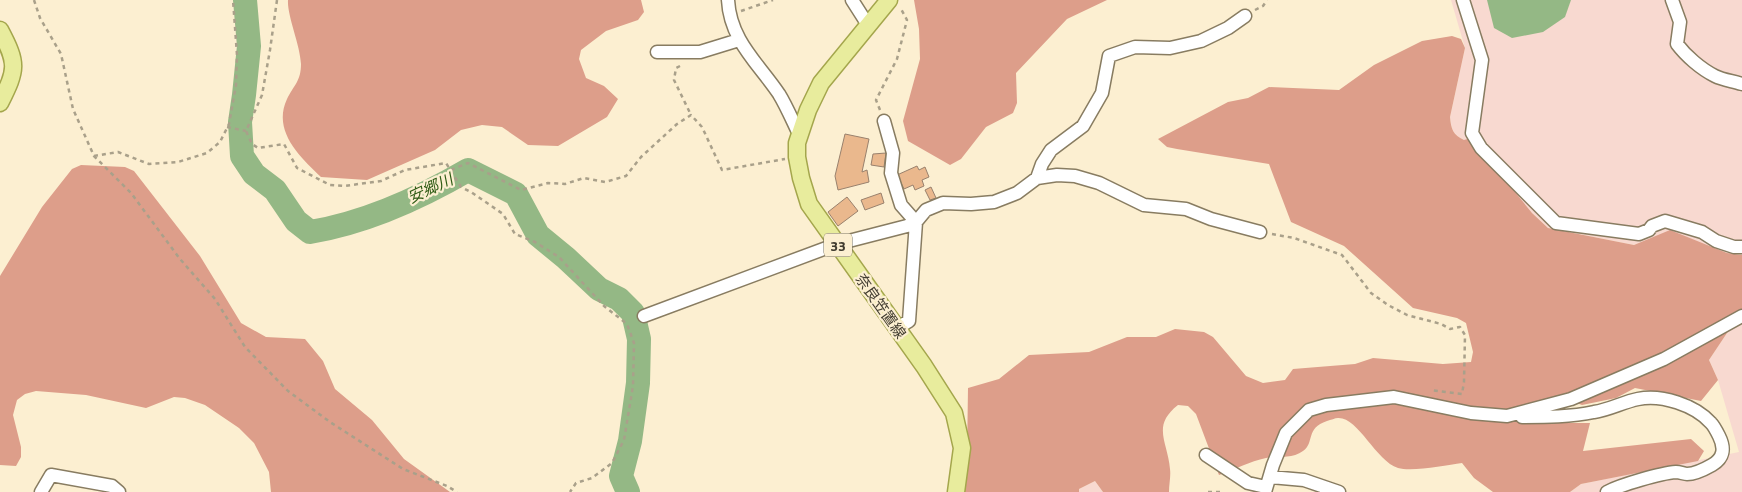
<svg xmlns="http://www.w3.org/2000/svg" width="1742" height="492" viewBox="0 0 1742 492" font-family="'Titillium Web','Noto Sans JP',sans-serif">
	<rect width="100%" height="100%" fill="#fcefd1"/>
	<!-- green -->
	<path fill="#f8d9d0" d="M1451 0H1742V255L1727 253 1670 231 1634 245 1548 228 1532 213 1464 140C1453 135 1451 129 1450 117L1465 48Z
		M1742 317V492H1570L1581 484 1739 452 1718 380 1709 360 1737 318Z
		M1095 481 1103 492H1079V489Z"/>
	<!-- forest -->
	<path fill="#dd9e8a" d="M288 0H641L644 12 638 20 606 31 581 50 579 59 586 78 604 86 618 99 607 117 558 146 528 145 502 127 482 125 461 130 435 150 367 180 321 177C300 157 272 131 287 99 294 85 301 81 301 64 300 44 287 16 288 0Z
		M914 0H1107L1067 19 1016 73 1017 103 1013 113 986 127 961 159 950 165 908 141 903 121 920 59 919 29Z
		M1452 36 1461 39 1465 48 1450 117C1451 129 1453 135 1464 140L1471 138 1532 213 1548 228 1634 245 1670 230 1727 253 1742 255V317L1737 318 1709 360 1718 380 1701 401 1635 388 1616 398 1582 405 1562 397 1547 423H1590L1583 451 1691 439 1704 451 1698 461 1581 484 1570 492H1493L1474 478 1462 463C1446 465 1413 472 1398 468 1376 461 1358 417 1338 418 1335 418 1331 420 1327 421 1305 428 1315 443 1303 451 1292 459 1278 456 1266 458 1250 461 1234 470 1219 475L1196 414 1188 406 1178 405C1151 426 1168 442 1170 469 1171 476 1169 484 1169 492H1103L1095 481 1079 489V492H961L967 456 968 388 999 379 1029 355 1089 352 1127 337H1156L1175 329 1204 332 1213 337 1246 376 1263 383 1285 380 1293 369 1355 364 1373 358 1443 364 1471 362 1473 352 1466 323 1457 318 1413 308 1344 246 1291 222 1269 164 1177 149 1167 147 1158 139 1228 102 1248 98 1269 87 1339 90 1374 65 1422 41Z
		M81 165 125 167 134 171 200 256 241 323 266 337 305 339 323 361 335 389 372 420 404 459 450 492H271L269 472 254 443 239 428 205 405 185 398 174 397 146 408 86 395 36 391 25 394 17 400 13 415 21 447V457L16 466 0 465V276L42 207 72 169Z"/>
	<!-- water -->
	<path fill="#94b885" d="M1487 0H1571L1565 17 1543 32 1512 38 1494 28Z"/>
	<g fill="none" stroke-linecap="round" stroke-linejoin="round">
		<!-- river -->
		<path stroke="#94b885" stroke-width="24" d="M245 0 249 46 244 95 240 122 242 156 254 174 275 190 296 221 310 232C365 223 420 198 468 170L516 194 538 235 566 258 599 289 619 299 633 313 639 339 638 383 630 441 621 476 628 492"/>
	</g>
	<!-- building -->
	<path fill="#eab88d" stroke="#99816d" d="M845 134 869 139 862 172 867 170 869 182 838 190 835 176Z
		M886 153 884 167 871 165 873 154Z
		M917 166 919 170 925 167 929 177 922 180 924 186 915 190 913 185 904 189 897 175Z
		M931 187 936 198 930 200 925 190Z
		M881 193 884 203 865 210 861 200Z
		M847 197 858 211 838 226 828 212Z"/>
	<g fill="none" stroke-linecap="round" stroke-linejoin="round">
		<!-- minor casing -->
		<g stroke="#887c61" stroke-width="15">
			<path id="minor" d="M728 0C730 40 758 63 779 94 787 107 793 122 800 136
				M852 0 868 25
				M1463 0 1482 60 1472 133 1481 148 1556 223 1639 234 1649 230 1652 226 1665 221 1702 232 1716 241 1734 247H1742
				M1672 0 1680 22 1677 44C1686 56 1701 69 1715 76 1723 80 1733 81 1742 84
				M657 52H700L739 40
				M884 121 893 153 891 173 901 205 916 222 909 321 897 328
				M1037 178 1042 164 1051 150 1083 126 1102 93 1109 56 1135 47 1170 48 1201 41 1228 28 1245 16
				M644 316 837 244 907 226 916 222 926 210 943 203 971 204 994 202 1017 193 1037 178 1057 175 1075 176 1099 183 1144 205 1186 209 1211 219 1260 232
				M1522 417C1546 417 1571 417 1594 412 1609 410 1623 402 1638 399 1661 394 1695 405 1711 423 1714 426 1717 432 1719 436 1725 448 1724 458 1712 465 1705 469 1696 474 1687 474 1684 474 1680 472 1676 472 1661 473 1620 485 1607 492
				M1206 455 1248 483 1266 487
				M1270 477 1304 480 1339 492
				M41 492 51 475 112 486 119 492
				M1265 492 1273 465 1286 433 1309 410 1326 405 1394 397 1471 413 1507 416 1571 399 1664 359 1742 316"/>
		</g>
		<!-- major casing -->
		<g stroke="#a4a64c" stroke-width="19">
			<path id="major" d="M889 0 821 83 808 110 797 143V157L801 178 809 204 924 366 954 413 962 448 956 492
				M0 30C18 64 17 69 0 103"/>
		</g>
		<!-- path -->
		<path stroke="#a9a08a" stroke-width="2.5" stroke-dasharray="4 4" stroke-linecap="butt" d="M34 0 40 18 61 54 73 109 94 156 131 193 180 259 215 299 245 347 288 391 330 422 403 469 447 486 457 492
			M277 0 270 50 262 95 246 131 252 144 258 148 284 144 297 168 330 185 344 186 381 181 405 170 446 163 461 187 471 192 503 214 515 234 535 242 559 257 604 306 627 324 634 343 633 386 624 440 612 463 592 478 576 483 570 492
			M1255 10 1263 6 1267 0
			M741 11 773 0
			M680 66 676 68 674 80 691 115
			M880 110 876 100 897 59 907 20 901 9
			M227 127 246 131
			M94 156 118 152 149 164 178 162 207 153 220 142 229 124 236 85 237 55 233 0
			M451 170 468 163 521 190 548 183 565 184 584 178 605 182 626 176 641 157 677 124 691 115 702 127 722 170 785 159
			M1272 234 1294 238 1342 255 1371 293 1388 305 1407 315 1441 324 1450 329 1460 327 1465 335 1464 382 1462 394 1430 390
			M1208 492H1224"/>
		<!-- minor -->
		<use href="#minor" stroke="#fff" stroke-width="12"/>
		<!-- major -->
		<use href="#major" stroke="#e8ec9d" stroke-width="16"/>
	</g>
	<g text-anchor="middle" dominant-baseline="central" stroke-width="4.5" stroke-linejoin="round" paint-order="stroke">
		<!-- shield labels -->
		<rect fill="#fcefd1" stroke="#797260" stroke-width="1" x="824" y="233.5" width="28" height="23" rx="4"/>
		<g font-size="14" font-weight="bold" fill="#413c30">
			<text x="838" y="245">33</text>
		</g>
		<!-- street labels -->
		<g font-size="15" fill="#413c30" stroke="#fcefd1">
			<text transform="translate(881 306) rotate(55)">奈良笠置線</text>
		</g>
		<!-- water labels -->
		<g font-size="16" font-style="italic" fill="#2f5c15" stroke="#fcefd1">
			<text transform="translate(430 188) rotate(-25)">安郷川</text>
		</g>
	</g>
</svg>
